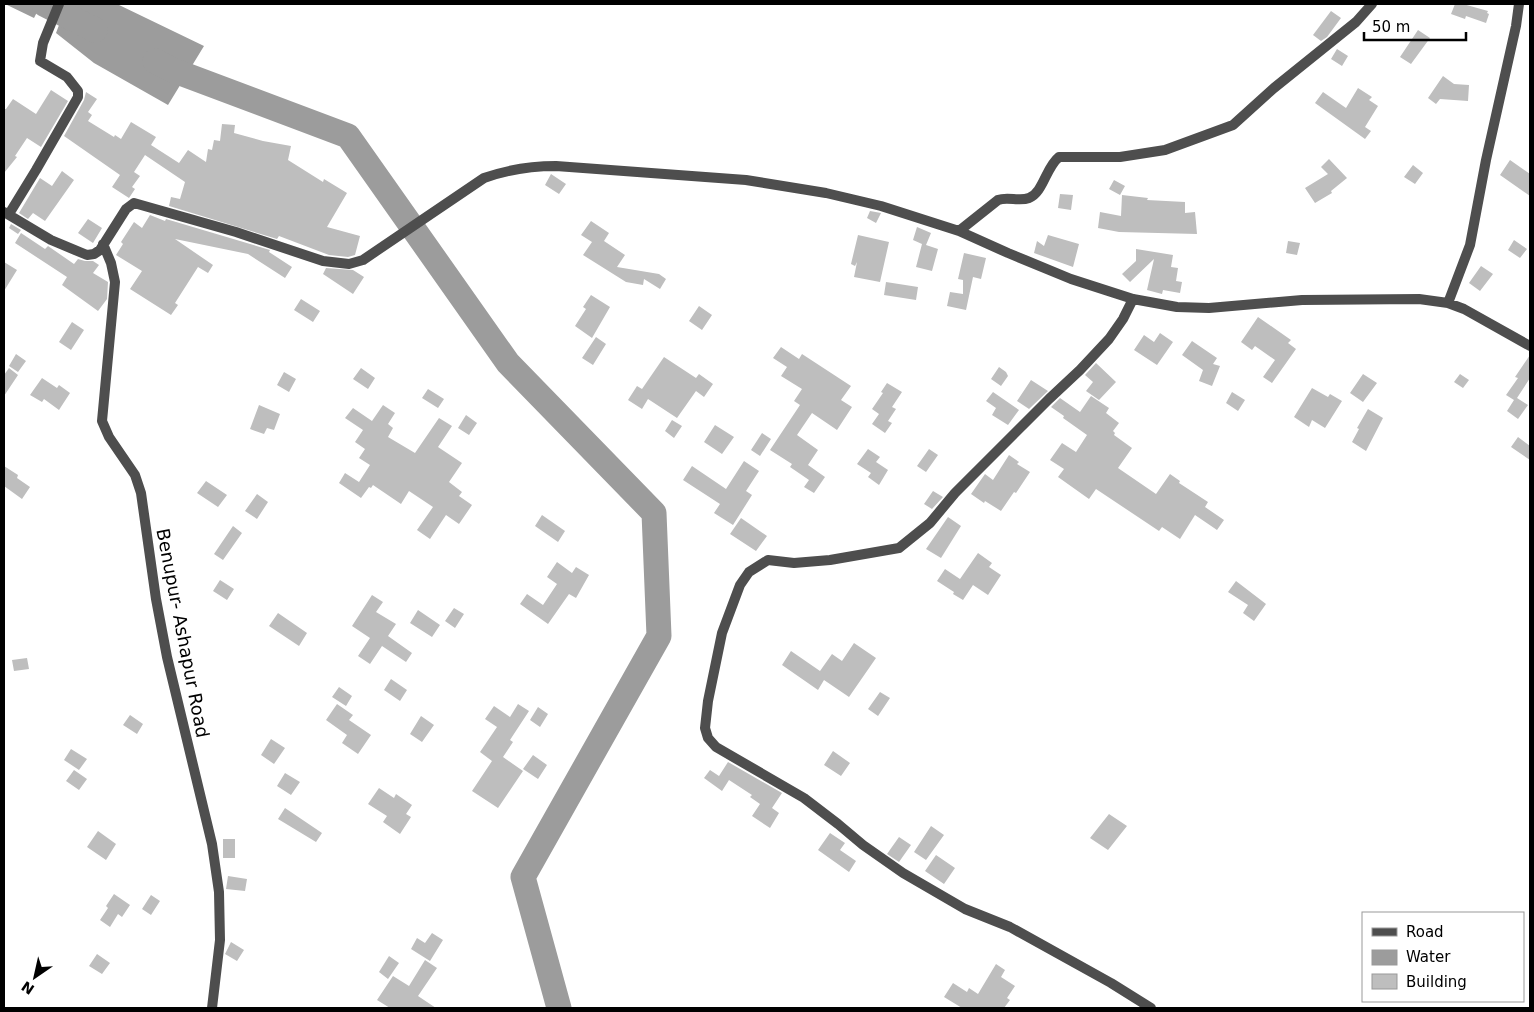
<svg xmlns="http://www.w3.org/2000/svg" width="1534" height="1012" viewBox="0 0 1534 1012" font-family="'DejaVu Sans',sans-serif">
	<rect width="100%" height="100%" fill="#fff"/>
	<!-- water -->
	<path fill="#9c9c9c" d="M5 4H41L34 18Z
		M67 4H117L204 46 168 105 94 63 56 33Z"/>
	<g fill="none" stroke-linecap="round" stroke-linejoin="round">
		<!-- river -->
		<path stroke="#9c9c9c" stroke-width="25" d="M44 4 95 30
			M155 61 175 71 348 136 508 363 654 513 659 636 523 877 559 1008"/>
	</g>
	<!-- building -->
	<path fill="#bebebe" d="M1455 4H1463L1488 11 1487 13 1489 14 1486 23 1466 16 1465 19 1451 14Z
		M1331 11 1341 18 1327 37 1321 41 1313 35Z
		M1418 30 1430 38 1411 64 1400 57Z
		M1337 49 1348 56 1342 66 1331 59Z
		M1443 76 1454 84 1469 85 1468 101 1440 99 1436 104 1428 98Z
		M1358 88 1372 97 1369 100 1378 106 1365 127 1371 131 1365 139 1315 103 1323 92 1346 108Z
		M51 90 68 101 41 147 27 138 15 156 17 157 4 173V109H6L13 99 36 114Z
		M86 92 97 99 88 112 92 115 88 121 114 137 115 135 121 139 131 122 156 137 151 145 179 163 188 150 206 162 208 149 212 150 214 140 220 141 222 124 235 125 234 133 263 141 291 146 288 160 323 182 324 179 347 193 327 227 360 236 355 255 348 257 329 255 279 236 277 239 169 206 171 197 180 199 185 182 145 155 134 172 140 176 132 187 135 189 129 198 112 187 120 175 64 136 84 100Z
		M1329 159 1347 178 1331 191 1332 193 1315 203 1305 188 1328 174 1321 167Z
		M1510 160 1530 174V196L1500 175Z
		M1413 165 1423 173 1415 184 1404 177Z
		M62 171 74 180 45 221 33 213 28 219 19 213 40 178 52 186Z
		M551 174 566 184 559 194 545 185Z
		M1114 180 1125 186 1120 195 1109 189Z
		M1060 194 1073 195 1071 210 1058 208Z
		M1122 195 1148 198 1147 200 1185 202V213L1195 212 1197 234 1119 232 1098 228 1100 212 1121 216Z
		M870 211 881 213 876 223 867 218Z
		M150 215 165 221 166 219 270 250 269 252 292 267 285 278 248 254 175 239 213 265 208 273 198 267 175 303 178 305 171 315 130 289 142 271 116 255 123 244 121 242 134 222 142 228Z
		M88 219 102 228 93 243 78 233Z
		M591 221 609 233 604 241 625 255 617 267 659 274 666 279 660 289 644 279 643 285 626 282 583 255 592 242 581 235Z
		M11 224 21 230 18 234 9 228Z
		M917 227 931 233 926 245 938 249 932 271 916 267 922 244 913 240Z
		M21 233 45 249 48 246 74 264 78 259 85 261H93L99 265 93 273 108 282 107 299 98 311 62 285 67 277 15 243Z
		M858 235 889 242 880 282 854 277 857 262 855 266 851 264Z
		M1048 235 1079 244 1073 267 1034 253 1037 241 1044 246Z
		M1514 240 1527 249 1520 258 1508 250Z
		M1288 241 1300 243 1297 255 1286 253Z
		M1136 249 1173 255 1171 267 1178 268 1176 281 1182 282 1180 293 1163 290 1162 294 1147 290 1154 259 1130 282 1122 274 1136 261Z
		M964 253 986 258 981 279 973 277 966 310 947 306 950 292 963 294V280L958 279Z
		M4 262 17 270 4 291Z
		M1481 266 1493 274 1480 291 1469 283Z
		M326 268 353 270 364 277 353 294 323 274Z
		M886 282 918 287 916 300 884 295Z
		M591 295 610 307 592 338 575 326 586 309 583 307Z
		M301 299 320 311 313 322 294 310Z
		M699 306 712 315 702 330 689 321Z
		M1258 317 1291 340 1288 343 1296 349 1272 383 1263 377 1275 360 1255 346 1252 350 1241 342Z
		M72 322 84 330 71 350 59 342Z
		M1160 333 1173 342 1157 365 1134 350 1144 335 1154 342Z
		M596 337 606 344 593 365 582 358Z
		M1192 341 1217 358 1213 364 1220 366 1212 386 1199 381 1203 370 1182 355Z
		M781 347 799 359 802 354 851 386 841 400 852 407 837 430 812 413 797 435 818 450 808 465 825 477 814 493 804 487 809 480 790 467 792 464 770 450 800 405 794 401 802 389 781 376 787 367 773 358Z
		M16 354 26 361 18 372 9 366Z
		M1530 355V378L1517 398 1528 405 1518 419 1507 411 1514 400 1506 395 1518 378 1515 377Z
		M664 357 696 378 699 374 713 384 704 397 696 391 677 418 648 399 642 409 628 400 637 386 642 389Z
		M1096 363 1116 382 1099 400 1086 391 1093 382 1085 375Z
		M999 367 1006 372 1008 376 1001 386 991 379Z
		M9 368 18 375 4 396V375Z
		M361 368 375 378 368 389 353 379Z
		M284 372 296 379 289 392 277 385Z
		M1363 374 1377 383 1363 402 1350 393Z
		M1460 374 1469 380 1463 388 1454 382Z
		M42 378 57 388 59 385 70 393 59 410 44 399 42 402 30 395Z
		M1031 380 1048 391 1029 409 1017 401Z
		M887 383 902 392 892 407 896 409 888 421 892 423 885 433 872 424 879 414 872 409 883 393 881 392Z
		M1312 388 1328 397 1330 394 1342 401 1325 428 1312 420 1309 427 1294 417Z
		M428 389 444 399 438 408 422 398Z
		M993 392 1019 410 1008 425 992 415 996 408 986 401Z
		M1232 392 1245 400 1238 411 1226 403Z
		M1091 396 1109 408 1106 413 1119 423 1113 431 1115 433 1114 435 1132 448 1118 468 1156 494 1170 474 1180 481 1179 483 1208 502 1205 507 1224 520 1217 530 1195 515 1180 539 1162 527 1159 531 1096 489 1089 499 1058 477 1064 469 1050 460 1062 443 1076 452 1087 435 1063 418 1064 416 1051 407 1060 398 1080 412Z
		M259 405 280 414 274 430 267 428 264 434 250 429Z
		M383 405 395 413 388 424 393 428 388 437 415 453 439 418 452 426 438 447 462 463 449 482 462 492 459 496 472 505 459 524 446 515 430 539 417 530 433 507 409 491 401 504 373 485 371 488 369 487 361 498 339 483 345 473 359 482 370 465 359 458 365 449 355 442 363 430 345 418 353 408 372 421Z
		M1368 409 1383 418 1366 451 1352 442 1359 429 1357 428Z
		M466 415 477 423 469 435 458 428Z
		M672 420 682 426 674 438 665 431Z
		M715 425 734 437 722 454 704 442Z
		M762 433 771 439 760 456 751 450Z
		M1518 437 1530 446V460L1511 447Z
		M868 449 880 457 876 462 888 470 879 485 868 477 871 473 857 464Z
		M929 449 938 455 926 472 917 466Z
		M1009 455 1019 462 1017 464 1030 472 1016 493 1014 492 1001 511 985 501 984 503 971 494 985 474 993 480Z
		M744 461 759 471 746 491 752 495 733 525 714 513 720 504 683 480 692 466 726 489Z
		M4 466 18 475 17 478 30 487 22 499 4 486Z
		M206 481 227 495 218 507 197 493Z
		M933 491 943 497 932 509 924 504Z
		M257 494 268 502 257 519 245 511Z
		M542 515 565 531 558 542 535 526Z
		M948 517 961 526 941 558 926 549Z
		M741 518 767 536 756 551 730 534Z
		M233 526 242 533 223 560 214 554Z
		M978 553 992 563 989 567 1001 575 988 595 973 585 963 600 953 594 954 592 937 581 945 569 960 579Z
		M557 562 572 573 576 567 589 575 576 598 569 594 548 624 520 604 527 594 543 605 557 584 547 577Z
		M220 580 234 589 227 600 213 591Z
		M1236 581 1266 604 1254 621 1243 613 1248 605 1228 592Z
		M372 595 383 602 376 612 396 624 388 636 412 653 406 662 382 646 370 664 358 656 370 638 352 626Z
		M454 608 464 614 455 628 445 621Z
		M418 610 440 625 432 637 410 623Z
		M278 613 307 633 299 646 269 626Z
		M854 643 876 658 849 697 824 680 818 690 782 665 791 651 820 671 832 654 842 661Z
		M27 658 29 669 14 671 12 660Z
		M391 679 407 690 400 701 384 690Z
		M339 687 352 696 346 706 332 697Z
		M880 692 890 698 878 716 868 709Z
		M337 704 353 715 349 720 371 735 358 754 342 743 347 735 326 720Z
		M518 704 529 711 510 740 513 742 503 757 523 771 498 808 472 791 492 761 480 752 497 727 485 719 494 706 510 717Z
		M538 707 548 714 540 727 530 720Z
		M130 715 143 724 137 734 123 725Z
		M421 716 434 725 422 742 410 734Z
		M271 739 285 748 274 764 261 755Z
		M71 749 87 759 79 770 64 760Z
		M833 751 850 763 841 776 824 765Z
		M533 755 547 765 538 779 523 769Z
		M728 762 782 793 772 808 779 813 770 828 752 816 760 804 750 797 752 795 729 780 722 791 704 778 710 770 719 776Z
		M74 770 87 779 79 790 66 781Z
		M285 773 300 782 291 795 277 786Z
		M379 788 394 798 396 794 412 805 406 814 411 817 400 834 383 822 387 816 368 804Z
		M285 808 322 833 316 842 278 819Z
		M1109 814 1127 826 1108 850 1090 838Z
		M931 826 944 835 926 860 914 852Z
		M98 831 116 844 106 860 87 847Z
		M830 833 845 843 840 850 856 861 849 872 818 850Z
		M899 837 911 845 899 862 887 854Z
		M223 839H235V858H223Z
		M936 855 955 868 944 884 925 871Z
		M228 876 247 879 245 891 226 889Z
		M114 894 130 905 122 917 118 914 110 927 100 920 108 908 106 906Z
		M151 895 160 901 151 915 142 909Z
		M432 933 443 940 430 961 411 949 417 938 425 943Z
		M231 942 244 950 237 961 225 954Z
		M97 954 110 963 102 974 89 966Z
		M389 956 399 963 388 979 379 972Z
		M425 960 437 968 418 996 436 1008H390L377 1000 393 976 409 986Z
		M996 964 1005 970 1001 977 1015 986 1007 998 1010 1000 1004 1008H962L944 997 953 983 967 992 969 988 978 994Z"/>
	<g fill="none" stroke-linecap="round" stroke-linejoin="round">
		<!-- minor -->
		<path stroke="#4e4e4e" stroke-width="10" d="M4 212 51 240 87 255 94 254 100 250 126 209 134 203 236 232 323 261 349 264 363 260 484 178C507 170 531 166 556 166L746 180 826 193 881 206 959 231 1008 253 1071 279 1133 299 1177 307 1209 308 1302 300 1419 299 1448 303 1464 309 1530 346
			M9 214 36 170 78 97V91L67 77 40 61 43 43 59 4
			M959 231 998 200C1008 196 1019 202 1029 198 1043 193 1046 167 1059 157H1120L1165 150 1233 125 1274 88 1356 22 1372 4
			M103 244 111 263 115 282 102 421 109 437 135 475 141 493 156 599 167 657 212 844 219 892 220 940 212 1008
			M1133 299 1123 319 1109 339 1080 370 1049 399 955 493 930 523 899 548 830 560 794 563 768 560 749 572 740 585 722 633 708 701 705 728 708 738 716 747 804 798 838 824 863 845 903 873 965 909 1010 927 1111 983 1151 1008
			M1448 303 1470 245 1486 160 1516 26 1519 4"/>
	</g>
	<g text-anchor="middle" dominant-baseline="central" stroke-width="5" stroke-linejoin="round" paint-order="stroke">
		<!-- street labels -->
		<g font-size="18" fill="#000" stroke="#fff">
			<text transform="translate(183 633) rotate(79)">Benupur- Ashapur Road</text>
		</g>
	</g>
	<!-- border -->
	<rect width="1534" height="1012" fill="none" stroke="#000000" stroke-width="10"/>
	<!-- legend -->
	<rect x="1362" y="912" width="162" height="90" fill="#ffffff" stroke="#999999"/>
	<rect x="1372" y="928" width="25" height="8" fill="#4e4e4e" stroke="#999999"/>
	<text x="1406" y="937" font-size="15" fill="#000000">Road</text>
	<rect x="1372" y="950" width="25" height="15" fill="#9c9c9c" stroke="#999999"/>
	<text x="1406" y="962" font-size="15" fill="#000000">Water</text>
	<rect x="1372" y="974" width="25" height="15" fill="#bebebe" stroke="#999999"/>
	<text x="1406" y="987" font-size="15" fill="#000000">Building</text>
	<!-- north arrow -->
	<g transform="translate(35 977) rotate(214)" stroke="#ffffff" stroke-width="4" paint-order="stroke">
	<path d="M0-4L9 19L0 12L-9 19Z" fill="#000000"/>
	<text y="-8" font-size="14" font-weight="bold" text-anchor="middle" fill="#000000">N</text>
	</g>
	<!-- scale -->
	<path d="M1364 32v8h102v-8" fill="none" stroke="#000000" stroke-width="2.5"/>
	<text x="1372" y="32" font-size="15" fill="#000000" stroke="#ffffff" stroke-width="4" paint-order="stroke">50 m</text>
</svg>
